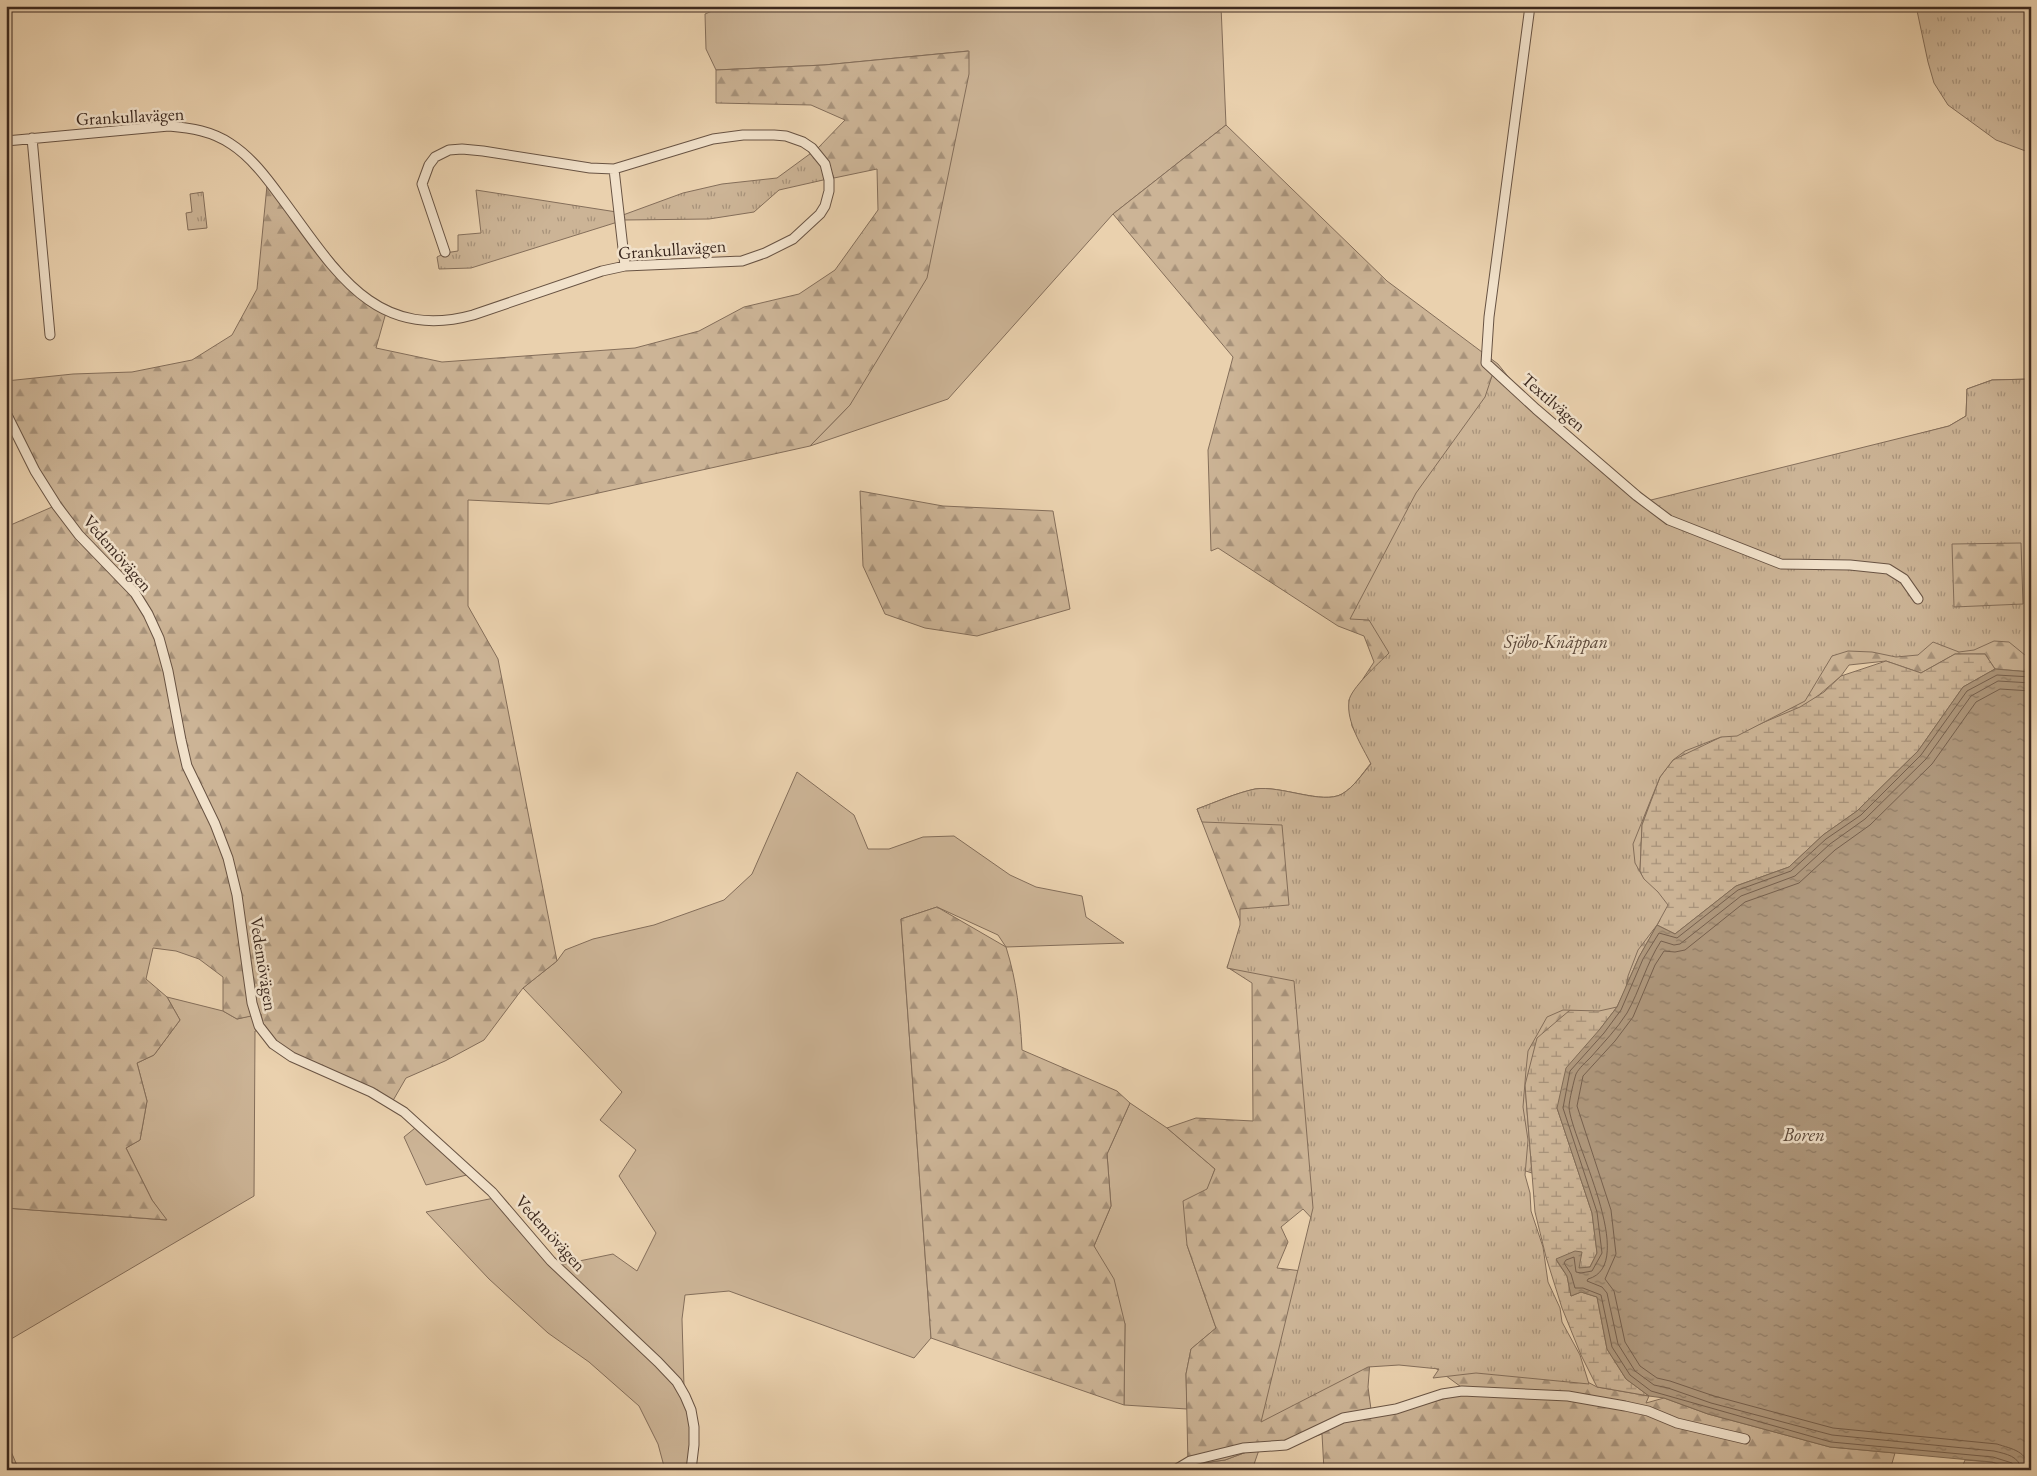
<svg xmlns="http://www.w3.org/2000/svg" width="2037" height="1476" viewBox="0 0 2037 1476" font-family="'EB Garamond',serif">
	<defs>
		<pattern id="forest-firs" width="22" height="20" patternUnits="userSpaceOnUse" patternTransform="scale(1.25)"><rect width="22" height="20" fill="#ccb496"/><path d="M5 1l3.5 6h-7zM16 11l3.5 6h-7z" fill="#a7927a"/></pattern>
		<pattern id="wetland-marsh" width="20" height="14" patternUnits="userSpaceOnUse" patternTransform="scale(1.25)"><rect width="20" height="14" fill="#ccb496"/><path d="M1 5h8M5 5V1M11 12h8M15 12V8" fill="none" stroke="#a7927a"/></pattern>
		<pattern id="park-tufts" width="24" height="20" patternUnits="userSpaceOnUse" patternTransform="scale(1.25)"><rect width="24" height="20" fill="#ccb496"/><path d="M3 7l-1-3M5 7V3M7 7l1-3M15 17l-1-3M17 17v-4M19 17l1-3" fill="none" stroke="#a7927a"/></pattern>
		<pattern id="water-ripples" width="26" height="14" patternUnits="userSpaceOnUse" patternTransform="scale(1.25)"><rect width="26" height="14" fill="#af987d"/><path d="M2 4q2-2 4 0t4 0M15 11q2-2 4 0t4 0" fill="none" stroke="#907c66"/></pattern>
	</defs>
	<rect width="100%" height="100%" fill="#ead1ae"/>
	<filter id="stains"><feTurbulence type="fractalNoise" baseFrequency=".004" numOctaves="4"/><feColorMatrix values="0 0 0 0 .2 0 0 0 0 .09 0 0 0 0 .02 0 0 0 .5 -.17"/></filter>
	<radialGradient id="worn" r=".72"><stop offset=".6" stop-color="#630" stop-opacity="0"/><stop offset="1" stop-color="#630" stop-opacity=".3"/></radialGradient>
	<!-- green -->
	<path fill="#ccb496" stroke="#846e5a" d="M724 6H1221L1226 125 1113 214 948 399 810 446 850 405 968 51 824 65 716 70 706 49 705 14Z
		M797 772 854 815 868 849H889L923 837 954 836 1010 875 1036 887 1082 896 1086 917 1124 943 1006 947 998 935 937 907 901 919 931 1338 914 1358 729 1291 685 1295 682 1319 684 1387 695 1414 694 1470H665L658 1444 639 1406 589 1362 548 1333 489 1279 426 1212 499 1197 560 1265 613 1254 637 1271 656 1233 619 1176 636 1150 600 1120 622 1092 523 988 557 961 565 950 593 939 654 925 724 900 752 874Z
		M167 997 223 1011 237 1019 262 1013 264 1029 255 1031 254 1196 6 1342V1208L166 1220 152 1200 126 1148 140 1140 147 1101 137 1063 154 1055 180 1020Z
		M1130 1103 1167 1128 1215 1169 1187 1245 1216 1328 1191 1349 1186 1374 1187 1409 1124 1405 1125 1324 1094 1246 1111 1206 1107 1154Z
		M420 1124 475 1173 426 1185 404 1137Z
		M6 1440 19 1470H6Z
		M1260 1447 1252 1470H1183L1188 1465 1225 1460Z"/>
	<!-- forest -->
	<path fill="url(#forest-firs)" stroke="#846e5a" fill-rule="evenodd" d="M969 51V74L927 278 850 405 810 446 549 504 468 500V606L498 659 557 961 523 988 484 1040 445 1061 406 1078 391 1104 276 1045 264 1029 261 1014 237 1019 223 1011V977L199 959 176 951 153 948 146 979 167 997 180 1020 154 1055 137 1063 147 1101 140 1140 126 1148 152 1200 167 1220 6 1208V527L59 504 6 420V381L73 374 132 372 192 360 232 335 257 289 268 175 308 229 356 286 387 309 376 348 442 362 635 348 699 331 744 307 799 294 835 270 878 210 877 169 834 178 827 161 818 148 845 120 811 105 716 103V70L824 65Z
		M1226 125 1387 281 1498 364 1531 405 1647 501H1662L1949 426 1966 416 1967 389 1992 380 2031 379V672L1995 669 1985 654H1955L1921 673 1886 661 1849 665 1841 676 1813 700 1651 799 1642 825 1640 871 1660 920 1639 957 1617 1007 1570 1010 1525 1085 1532 1173 1468 1153 1318 1225 1303 1209 1281 1227 1288 1242 1277 1268 1302 1271 1582 1379 1597 1387 1649 1396 1646 1403 1664 1398 1708 1414 1830 1447 1895 1453 1890 1470H1324L1322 1434 1287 1446 1260 1447 1225 1460 1188 1465 1186 1374 1191 1349 1216 1328 1187 1245 1183 1201 1207 1189 1215 1169 1167 1128 1196 1118 1253 1121 1252 983 1227 967 1244 931 1197 809C1216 802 1236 793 1255 789 1281 785 1323 805 1342 794 1354 787 1362 774 1371 763L1352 726 1349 700 1374 662 1364 636 1338 626 1218 548 1211 551 1208 450 1233 357 1113 214ZM1370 1361 1434 1367 1468 1392 1404 1410 1372 1417 1368 1387Z
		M860 491 943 506 1053 511 1070 609 977 636 925 628 885 614 863 566Z
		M937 907 1006 947C1017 982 1020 1013 1022 1050L1117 1091 1130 1103 1107 1154 1111 1206 1094 1246 1114 1279 1125 1324 1124 1405 931 1338 901 919Z
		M1965 1460 1992 1462 2016 1470H1961Z"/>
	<!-- wetland -->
	<path fill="url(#wetland-marsh)" stroke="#846e5a" d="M1955 654H1985L1995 669 1963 687 1918 751 1857 811 1823 835 1789 867 1736 886 1675 934 1657 925 1660 920 1640 871 1642 825 1660 777 1673 760 1721 737 1755 726 1800 707 1824 692 1841 676 1886 661 1921 673Z
		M1617 1007 1600 1029 1557 1108 1592 1213 1597 1253 1590 1267 1579 1268 1556 1260 1567 1276 1571 1296 1581 1292 1597 1297 1607 1349 1626 1379 1649 1396 1597 1387 1581 1355 1562 1308 1546 1257 1535 1212 1525 1085 1537 1038 1570 1010Z"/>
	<!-- park -->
	<path fill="url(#park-tufts)" stroke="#846e5a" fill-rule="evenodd" d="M1916 6H2031V153L1996 140 1948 105 1934 83 1928 62Z
		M818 148 827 161 832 178 779 190 754 212 709 219 624 220 471 268 439 269 437 257 445 253 458 251V235L481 233 476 190 623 213V215L683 193 722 184 777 178Z
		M203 192 207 228 188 230 186 213 192 212 190 194Z
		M1494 370 1647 501 1949 426 1966 416 1967 389 1992 380 2031 379V660L2009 642 1994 641 1974 650 1959 652 1933 642 1918 655 1896 657 1872 652 1848 651 1832 656 1805 701 1737 736 1721 737 1685 751 1673 760 1660 777 1633 844 1635 863 1644 879 1658 892 1668 905 1657 925 1638 950 1628 976 1626 988 1617 1007 1599 1011 1563 1010 1547 1017 1528 1051 1526 1070 1523 1107 1528 1140 1525 1175 1530 1193 1531 1211 1543 1247 1548 1282 1560 1308 1562 1322 1580 1355 1589 1384 1476 1373 1433 1378 1439 1369 1399 1365 1368 1367 1261 1422 1313 1208 1294 981 1227 968 1240 925V909L1289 905 1282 825 1202 822 1197 809C1216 802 1236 793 1255 789 1281 785 1322 805 1342 794 1354 787 1362 774 1371 764 1362 746 1346 722 1349 701 1350 689 1379 663 1389 653L1369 620 1350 619 1416 493 1485 397ZM2021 543 2023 604 1954 607 1952 544Z"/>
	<!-- water -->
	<path fill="url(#water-ripples)" stroke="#816c57" d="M1995 669 2031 672V1470H2016L1992 1462 1830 1447 1708 1414 1664 1398 1649 1396 1626 1379 1607 1349 1597 1297 1581 1292 1571 1296 1567 1276 1556 1259 1575 1251 1582 1252 1579 1268 1590 1267 1597 1253 1592 1213 1557 1108 1566 1068 1600 1029 1617 1007 1639 957 1657 925 1675 934 1736 886 1789 867 1823 835 1857 811 1918 751 1963 687Z"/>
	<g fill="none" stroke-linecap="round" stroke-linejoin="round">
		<!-- shore -->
		<path stroke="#76604e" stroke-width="1" d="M2015 1470 2012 1463 1993 1457 1831 1442 1651 1391 1630 1375 1612 1347 1601 1295 1583 1288H1575L1571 1274 1564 1263 1566 1260 1574 1257 1576 1272 1581 1273 1592 1271 1602 1253 1597 1212 1563 1108 1570 1071 1604 1033 1621 1010 1643 959 1659 933 1677 938 1738 890 1791 871 1826 839 1861 815 1921 755 1967 691 1997 675 2031 677
			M2021 1470C2020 1456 2006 1454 1994 1451L1832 1435 1711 1403 1668 1388 1654 1385 1635 1371 1618 1344 1607 1293 1602 1287 1587 1281 1588 1279C1640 1265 1571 1139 1569 1107 1569 1101 1574 1080 1576 1074 1579 1068 1586 1062 1591 1057 1603 1043 1617 1029 1627 1013 1640 990 1646 964 1661 941L1674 945 1680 944 1741 896 1795 876 1830 844 1865 819 1926 759 1971 696 1998 681 2031 683
			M2029 1470C2028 1451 2012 1449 1997 1444L1833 1428 1714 1396 1670 1381 1657 1378 1640 1366 1625 1342 1614 1291 1605 1279 1616 1254 1611 1210 1577 1106 1583 1076 1615 1041 1633 1017 1655 965 1664 951 1675 952 1685 950 1745 902 1799 883 1835 850 1870 825 1932 764 1976 702 2000 689 2031 691"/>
		<!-- street casing -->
		<g stroke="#685343" stroke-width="11">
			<path id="street" d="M1530 6 1489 317 1486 363 1536 409 1637 496 1669 520 1781 564 1850 565 1888 569 1904 579 1918 599
				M32 138 50 335
				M6 141 169 126C191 128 212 131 231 144 251 157 266 177 280 196 332 265 372 343 473 315L602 271 625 266 742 261 765 253 793 239 820 214 825 206 829 191V180L825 164 812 148 803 142 786 136 774 135H743L713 139 614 169 590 168 483 151 462 149 449 150 435 157 429 165 422 184 445 252
				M614 169 625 266
				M6 413 35 471 57 506 79 535 135 593 148 614 159 638 168 671 181 740 187 766 215 824 228 858 237 895 252 1003 259 1026 273 1044 292 1057 371 1092 404 1112 492 1192 551 1261 658 1362 677 1382 685 1396 691 1410 694 1427V1445L691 1470
				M1175 1470 1190 1461 1243 1448 1286 1445 1343 1418 1396 1409 1442 1394 1462 1391 1568 1396 1625 1406 1648 1411 1677 1423 1745 1439"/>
		</g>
		<!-- street -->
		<use href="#street" stroke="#f1e1ca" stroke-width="9"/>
	</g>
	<g text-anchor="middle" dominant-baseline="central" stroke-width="5" stroke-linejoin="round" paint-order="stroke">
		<!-- street labels -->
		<g font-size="18" fill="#3c291f" stroke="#f1e1ca">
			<text transform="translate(130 116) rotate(-3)">Grankullavägen</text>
			<text transform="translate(672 249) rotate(-4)">Grankullavägen</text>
			<text transform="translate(1554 402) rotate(41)">Textilvägen</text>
			<text transform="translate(118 553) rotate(49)">Vedemövägen</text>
			<text transform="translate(264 964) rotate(81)">Vedemövägen</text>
			<text transform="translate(551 1233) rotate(48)">Vedemövägen</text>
		</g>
		<!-- park labels -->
		<g font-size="18" font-style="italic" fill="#594537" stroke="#f1e1ca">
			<text x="1556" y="641">Sjöbo-Knäppan</text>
		</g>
		<!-- water labels -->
		<g font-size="19" font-style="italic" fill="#594536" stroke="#f1e1ca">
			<text x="1804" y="1134">Boren</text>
		</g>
	</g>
	<!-- margin -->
	<rect width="2037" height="1476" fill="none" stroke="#ead1ae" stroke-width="25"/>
	<rect x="8" y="8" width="2022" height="1461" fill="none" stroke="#3c291f" stroke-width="2.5"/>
	<rect x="12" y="12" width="2012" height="1451" fill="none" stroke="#3c291f"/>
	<rect width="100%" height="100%" filter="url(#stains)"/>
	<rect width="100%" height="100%" fill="url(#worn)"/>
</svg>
